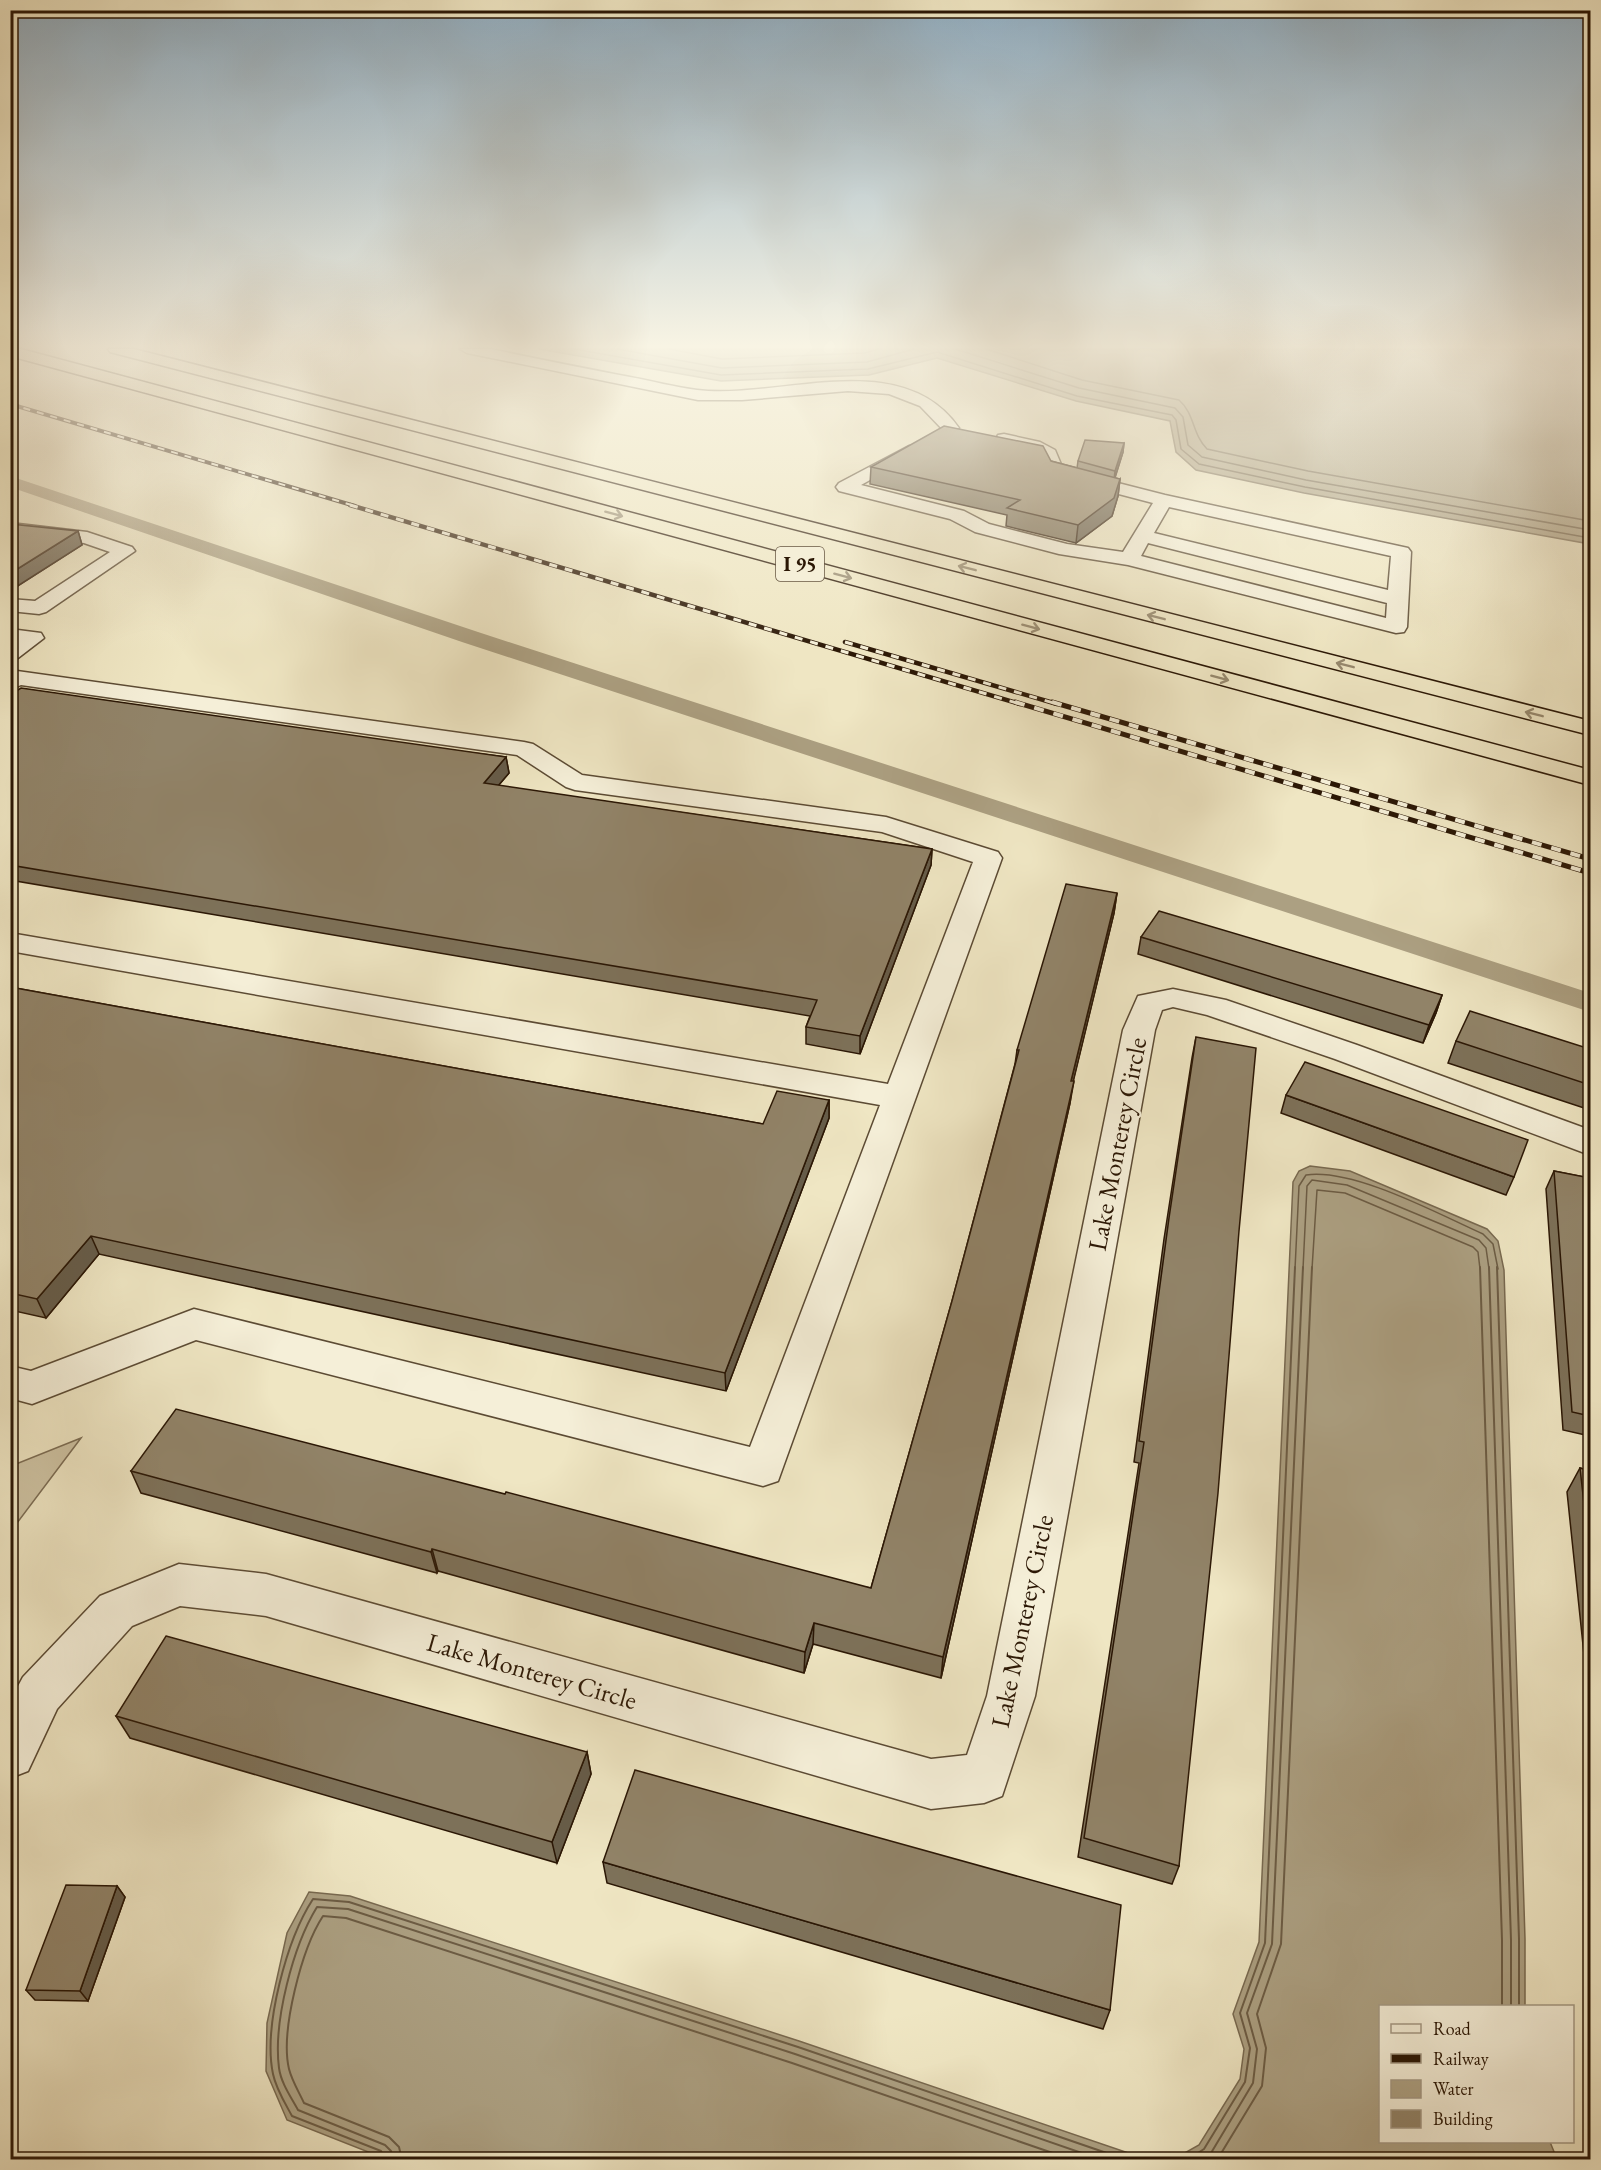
<svg xmlns="http://www.w3.org/2000/svg" width="1601" height="2170" viewBox="0 0 1601 2170" font-family="'EB Garamond',serif">
	<rect width="100%" height="100%" fill="#efe6c3"/>
	<filter id="stains"><feTurbulence type="fractalNoise" baseFrequency=".00333" numOctaves="4"/><feColorMatrix values="0 0 0 0 .2 0 0 0 0 .09 0 0 0 0 .02 0 0 0 .5 -.17"/></filter>
	<radialGradient id="worn" r=".72"><stop offset=".6" stop-color="#630" stop-opacity="0"/><stop offset="1" stop-color="#630" stop-opacity=".3"/></radialGradient>
	<!-- green -->
	<path fill="#cec3a3" stroke="#7c6d54" stroke-width="1.5" d="M81 1438 11 1531V1466Z"/>
	<!-- water -->
	<path fill="#aca082" stroke="#786950" stroke-width="1.5" d="M539 349H1590V544L1304 493 1196 470 1176 452 1170 421 1076 401 937 358 869 375 721 381Z
		M1310 1166 1350 1171 1487 1229 1498 1241 1504 1270 1525 1939V2006H1380V2142H1550L1557 2159H1174L1199 2145 1240 2079 1244 2049 1233 2014 1259 1942 1293 1182 1299 1171Z
		M309 1892 350 1896 799 2041 1146 2159H386L287 2120 266 2071 267 2023 287 1933Z"/>
	<g fill="none" stroke-linecap="round" stroke-linejoin="round">
		<!-- shore-far1 -->
		<path stroke="#6c5c44" stroke-width="1.5" d="M574 349 721 375 868 369 937 352 1077 396 1172 415 1176 420 1181 449 1199 464 1305 487 1590 538
			M617 349 722 368 867 362 914 349
			M669 349 722 359 865 353 878 349
			M955 349 1079 388 1175 408 1183 417 1188 445 1202 457 1306 480 1590 530
			M986 349 1082 380 1179 400C1195 414 1192 434 1207 449L1308 471 1590 521
			M1295 1269 1299 1186 1306 1175C1354 1168 1438 1214 1483 1234L1493 1244 1498 1269
			M1303 1269 1307 1186 1312 1180 1347 1185 1479 1240 1486 1248 1489 1269
			M1312 1269 1317 1190 1345 1193 1473 1247 1478 1252 1480 1269"/>
		<!-- shore -->
		<path stroke="#6c5c44" stroke-width="2" d="M1480 1267 1502 1940V2006
			M1489 1267 1511 1940V2006
			M1497 1267 1519 1939V2006
			M385 2160 381 2151 292 2116C285 2103 276 2089 273 2074 263 2026 287 1939 313 1899L349 1902 798 2047 1127 2160
			M393 2160 391 2151 385 2145 298 2110C291 2097 281 2083 279 2068 273 2022 293 1946 317 1907L348 1909 795 2054 1102 2160
			M402 2160 399 2147 389 2137 304 2103C299 2092 292 2081 289 2069 280 2031 302 1948 323 1916L346 1918 792 2063 1073 2160
			M1187 2160 1204 2149 1245 2082 1250 2048 1240 2013 1265 1943 1295 1267
			M1202 2160 1211 2153 1253 2083 1257 2049 1247 2013 1272 1944 1303 1267
			M1217 2160 1262 2086 1266 2048 1257 2014 1281 1944 1312 1267"/>
		<!-- canal -->
		<path fill="#aca082" fill-rule="evenodd" d="M10 476 478 632 1590 993V1012L462 642 10 487Z"/>
		<!-- minor casing -->
		<g stroke="#5c4b34" stroke-width="3">
			<path id="minor" d="M460 349H491C537 359 584 368 630 377 652 381 674 387 697 390 780 400 901 345 959 428L951 433 945 432 920 406 889 394 848 391 742 400H698L467 353Z
				M1004 434 1040 442 1055 450 1063 469 1165 495 1408 548 1411 552 1407 627 1404 632 1396 633 1128 565 1059 554 975 532 950 519 839 491 836 487 839 483 909 446 915 447 918 451 915 455 861 485 964 511 989 524 1067 544 1123 552 1153 503 1050 476 1041 457 1028 450 998 443 996 439 998 435ZM1169 507 1391 556 1388 590 1154 533ZM1148 543 1387 603 1386 618 1141 556Z
				M10 523 87 532 132 547 135 551 46 612 39 614 10 611V599L35 601 110 552 84 543 10 535Z
				M10 629 41 633 44 638 18 658 10 660Z
				M17 671 524 742 533 744 582 775 886 817 998 852 1002 858 778 1481 763 1486 196 1340 32 1404 10 1398V1366L31 1371 194 1309 750 1447 880 1105 10 951V933L888 1084 973 862 882 832 575 790 566 787 517 755 21 685 10 690V673Z
				M1173 989 1226 1000 1357 1045 1590 1130V1155L1335 1059 1207 1015 1173 1007 1162 1010 1155 1030 1035 1696 1002 1796 984 1803 931 1809 266 1616 180 1606 132 1626 57 1709 28 1771 10 1778V1701L23 1677 100 1596 179 1564 266 1574 931 1759 967 1755 987 1696 1123 1030 1138 996Z"/>
		</g>
		<!-- highway casing -->
		<g stroke="#2b1705" stroke-width="3">
			<path id="highway" d="M10 349H21L1590 770V785L10 356Z
				M108 349H134L1590 721V735L110 352Z"/>
		</g>
		<!-- minor -->
		<use href="#minor" fill="#f5efd8" fill-rule="evenodd"/>
		<!-- highway -->
		<use href="#highway" fill="#efe6c3" fill-rule="evenodd"/>
		<!-- rail-far2 casing -->
		<g stroke="#2b1705" stroke-width="4">
			<path id="rail-far2" d="M10 404 355 506"/>
		</g>
		<!-- rail-far1 casing -->
		<g stroke="#2b1705" stroke-width="4.5">
			<path id="rail-far1" d="M350 505 1020 704
				M845 642 1057 704"/>
		</g>
		<!-- rail casing -->
		<g stroke="#2b1705" stroke-width="5">
			<path id="rail" d="M1015 702 1590 873
				M1052 702 1590 859"/>
		</g>
		<!-- rail-far2 -->
		<use href="#rail-far2" stroke="#f5efd8" stroke-width="2" stroke-dasharray="7" stroke-linecap="butt"/>
		<!-- rail-far1 -->
		<use href="#rail-far1" stroke="#f5efd8" stroke-width="3" stroke-dasharray="8" stroke-linecap="butt"/>
		<!-- rail -->
		<use href="#rail" stroke="#f5efd8" stroke-width="4" stroke-dasharray="10" stroke-linecap="butt"/>
	</g>
	<!-- wall -->
	<path fill="#7d7159" stroke="#2b1705" stroke-width="1.5" d="M1124 443 1123 452 1115 478 1120 479 1118 496 1112 516 1076 543 1006 526 1007 515 870 484 871 467 1051 461 1077 468 1078 461Z
		M10 524 78 531 82 545 16 587 10 586Z
		M10 695 506 757 509 773 498 786 932 849 931 865 860 1054 806 1044V1027L810 1016 10 880Z
		M1117 893 1114 913 1073 1081 1070 1103 941 1678 813 1644 804 1673 438 1571 437 1573 141 1493 131 1471 871 1588 952 1301 1015 1064 1017 1050Z
		M1141 937 1442 995 1436 1013 1423 1043 1138 954Z
		M10 987 763 1124 829 1100V1118L726 1391 99 1254 46 1318 10 1310Z
		M1196 1037 1179 1866 1172 1884 1078 1857 1139 1463 1134 1462 1164 1239 1192 1058Z
		M1456 1041 1590 1049V1110L1448 1063Z
		M1286 1095 1514 1177 1506 1195 1281 1113Z
		M1554 1171 1590 1178V1436L1563 1430 1546 1189Z
		M1580 1468 1590 1471V1712L1567 1492Z
		M116 1716 587 1752 591 1774 557 1863 130 1738Z
		M603 1862 1110 2010 1103 2029 607 1883Z
		M117 1886 125 1897 88 2001 35 2000 26 1990Z"/>
	<!-- shaded-wall -->
	<path fill="#665c49" stroke="#2b1705" stroke-width="1.5" d="M1124 443 1123 452 1114 480 1115 471Z
		M1120 479 1118 496 1112 516 1076 543 1078 525Z
		M78 531 82 545 16 587 11 573Z
		M506 757 509 773 486 800 484 783Z
		M932 849 931 865 860 1054V1036Z
		M1117 893 1114 913 1068 1103 1071 1081Z
		M1442 995 1436 1013 1423 1043 1429 1025Z
		M1074 1081 1070 1103 941 1678 943 1657Z
		M829 1100V1118L726 1391 725 1373Z
		M91 1236 99 1254 46 1318 37 1299Z
		M432 1549 438 1571 437 1573 431 1552Z
		M814 1623 813 1644 804 1673 805 1652Z
		M587 1752 591 1774 557 1863 552 1842Z
		M117 1886 125 1897 88 2001 80 1991Z"/>
	<!-- building -->
	<path fill="#918368" stroke="#2b1705" stroke-width="1.5" d="M944 426 1043 446 1051 461 1120 479 1114 498 1078 525 1007 508 1020 500 871 467Z
		M1085 440 1124 443 1115 471 1078 461Z
		M10 524 78 531 11 573H10Z
		M21 688 506 757 484 783 932 849 860 1036 806 1027 817 1000 10 865V695Z
		M1066 884 1117 893 1071 1081H1074L943 1657 814 1623 805 1652 432 1549 431 1552 131 1471 176 1409 505 1494 506 1492 871 1588 952 1301 1019 1050H1017Z
		M1159 911 1442 995 1429 1025 1141 937Z
		M10 987 763 1124 777 1091 829 1100 725 1373 91 1236 37 1299 10 1293Z
		M1470 1011 1590 1049V1085L1456 1041Z
		M1196 1037 1256 1048 1239 1231 1218 1493 1179 1866 1084 1838 1144 1442 1139 1441 1169 1218Z
		M1305 1062 1528 1140 1514 1177 1286 1095Z
		M1554 1171 1590 1178V1416L1572 1412Z
		M1580 1468 1590 1471V1557Z
		M166 1636 587 1752 552 1842 116 1716Z
		M635 1770 1121 1905 1110 2010 603 1862Z
		M66 1885 117 1886 80 1991 26 1990Z"/>
	<!-- one-way arrows -->
	<defs><path id="oneway-shaft" d="M-6 0H5M1.5-3L5.5 0L1.5 3" fill="none" stroke-width="1.6" stroke-linecap="round" stroke-linejoin="round" transform="scale(1.5)"/></defs>
	<g stroke="#97896e">
		<use href="#oneway-shaft" transform="translate(614 514) rotate(15)"/>
		<use href="#oneway-shaft" transform="translate(967 568) rotate(-166)"/>
		<use href="#oneway-shaft" transform="translate(843 576) rotate(15)"/>
		<use href="#oneway-shaft" transform="translate(1156 617) rotate(-166)"/>
		<use href="#oneway-shaft" transform="translate(1031 627) rotate(15)"/>
		<use href="#oneway-shaft" transform="translate(1345 665) rotate(-166)"/>
		<use href="#oneway-shaft" transform="translate(1220 678) rotate(15)"/>
		<use href="#oneway-shaft" transform="translate(1534 714) rotate(-166)"/>
	</g>
	<!-- sky -->
	<linearGradient id="sky" x2="0" y2="1"><stop stop-color="#90acbf"/><stop offset="0.53" stop-color="#f8f4e4"/><stop offset="1" stop-color="#f8f4e4" stop-opacity="0"/></linearGradient>
	<rect width="1601" height="653" fill="url(#sky)"/>
	<g text-anchor="middle" dominant-baseline="central" stroke-width="4.5" stroke-linejoin="round" paint-order="stroke">
		<!-- shield labels -->
		<rect fill="#f5efd8" stroke="#685844" stroke-width="1.5" x="776" y="547" width="48" height="34" rx="4.5"/>
		<g font-size="20" font-weight="bold" fill="#2b1705">
			<text x="800" y="564">I 95</text>
		</g>
		<!-- near-street labels -->
		<g font-size="26" fill="#2b1705" stroke="#f5efd8">
			<text transform="translate(1117 1144) rotate(-79)">Lake Monterey Circle</text>
			<text transform="translate(1022 1621) rotate(-78)">Lake Monterey Circle</text>
			<text transform="translate(532 1671) rotate(16)">Lake Monterey Circle</text>
		</g>
	</g>
	<!-- margin -->
	<rect width="1601" height="2170" fill="none" stroke="#efe6c3" stroke-width="36"/>
	<rect x="12" y="12" width="1577" height="2146" fill="none" stroke="#2b1705" stroke-width="3"/>
	<rect x="18" y="18" width="1565" height="2134" fill="none" stroke="#2b1705" stroke-width="1.5"/>
	<!-- legend -->
	<rect x="1379" y="2005" width="195" height="138" fill="#f5efd8" stroke="#a49984" stroke-width="1.5"/>
	<rect x="1391" y="2024" width="30" height="9" fill="#f5efd8" stroke="#a49984" stroke-width="1.5"/>
	<text x="1433" y="2035" font-size="18" fill="#2b1705">Road</text>
	<rect x="1391" y="2054" width="30" height="9" fill="#2b1705" stroke="#a49984" stroke-width="1.5"/>
	<text x="1433" y="2065" font-size="18" fill="#2b1705">Railway</text>
	<rect x="1391" y="2080" width="30" height="18" fill="#aca082" stroke="#a49984" stroke-width="1.5"/>
	<text x="1433" y="2095" font-size="18" fill="#2b1705">Water</text>
	<rect x="1391" y="2110" width="30" height="18" fill="#918368" stroke="#a49984" stroke-width="1.5"/>
	<text x="1433" y="2125" font-size="18" fill="#2b1705">Building</text>
	<rect width="100%" height="100%" filter="url(#stains)"/>
	<rect width="100%" height="100%" fill="url(#worn)"/>
</svg>
